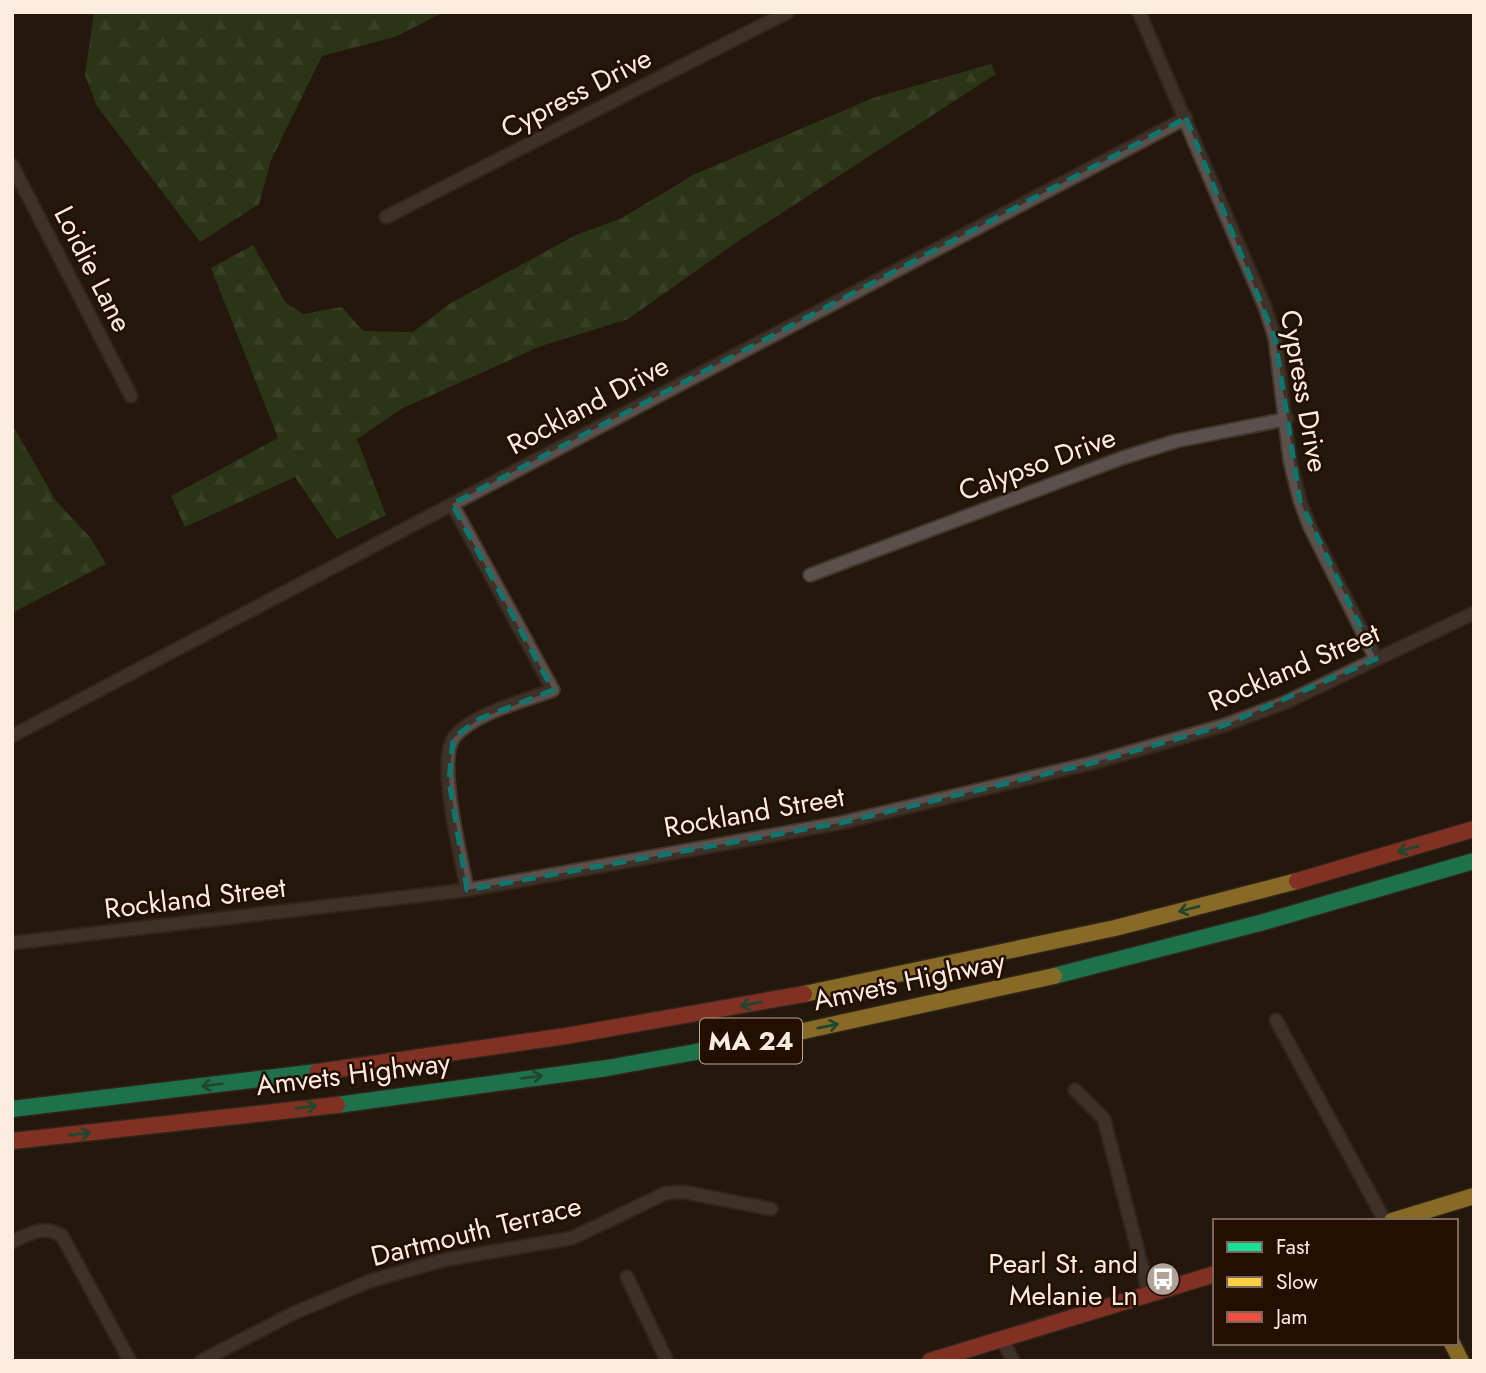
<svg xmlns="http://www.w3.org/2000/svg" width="1486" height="1373" viewBox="0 0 1486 1373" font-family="Jost,sans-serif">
	<defs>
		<pattern id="forest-firs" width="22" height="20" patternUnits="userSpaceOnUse" patternTransform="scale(1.75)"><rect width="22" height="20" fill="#335824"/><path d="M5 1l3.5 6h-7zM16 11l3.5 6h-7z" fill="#517043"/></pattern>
	</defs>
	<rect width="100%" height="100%" fill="#24180d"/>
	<!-- forest -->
	<path fill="url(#forest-firs)" d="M94 12H444L395 37 322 56 271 160 259 204 200 242 97 106 85 75Z
		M991 64 996 74 737 242 628 319 541 346 403 408 357 439 386 515 337 539 295 477 185 527 171 496 278 438 211 268 253 245 286 303 303 314 342 307 363 331 413 332 449 304 576 235 622 218 693 175 873 98Z
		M12 424 56 501 89 536 106 564 12 613Z"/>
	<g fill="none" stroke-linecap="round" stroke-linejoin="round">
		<!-- street casing -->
		<g stroke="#41362c" stroke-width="16">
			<path id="street" d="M1139 12 1265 307 1275 338 1290 461 1300 501 1310 527 1376 659
				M12 165 131 396
				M386 217 788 12
				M452 504 553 690C523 702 478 711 455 736 435 758 462 859 467 890
				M810 575 1122 458 1176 441 1287 419
				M12 736 1186 118
				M12 943 467 890 840 823 1092 763 1225 725 1284 703 1474 613
				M1276 1020 1385 1221
				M1075 1090 1104 1119 1149 1294
				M12 1242C28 1234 46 1224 62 1236L130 1361
				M627 1277 667 1361
				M1002 1339 1013 1361
				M201 1361 294 1313 370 1281 444 1260 572 1238 666 1193 684 1192 771 1209"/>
		</g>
		<!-- fast casing -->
		<g stroke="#41362c" stroke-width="19">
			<path id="fast" d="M1054 976 1260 923 1474 861
				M337 1105 607 1068 767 1039
				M12 1109 317 1072"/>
		</g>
		<!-- slow casing -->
		<g stroke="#41362c" stroke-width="19">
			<path id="slow" d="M804 994 1115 928 1297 881
				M767 1039 1054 976
				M1392 1221 1474 1196
				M1452 1343 1461 1361"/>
		</g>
		<!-- jam casing -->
		<g stroke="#41362c" stroke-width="19">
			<path id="jam" d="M1297 881 1474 829
				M317 1072 566 1036 804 994
				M12 1141 337 1105
				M930 1361 1215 1274"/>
		</g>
		<!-- street -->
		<use href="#street" stroke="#5b504b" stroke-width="12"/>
		<!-- fast -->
		<use href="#fast" stroke="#16e098" stroke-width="16"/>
		<!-- slow -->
		<use href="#slow" stroke="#ffcf43" stroke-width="16"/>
		<!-- jam -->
		<use href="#jam" stroke="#f24e42" stroke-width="16"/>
	</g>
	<!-- one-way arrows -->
	<defs><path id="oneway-shaft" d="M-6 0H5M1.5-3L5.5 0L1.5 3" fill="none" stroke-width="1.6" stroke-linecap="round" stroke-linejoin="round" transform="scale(1.75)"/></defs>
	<g stroke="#1c8254">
		<use href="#oneway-shaft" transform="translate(1408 849) rotate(164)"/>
		<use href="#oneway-shaft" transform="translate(1189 909) rotate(165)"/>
		<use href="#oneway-shaft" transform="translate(751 1004) rotate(168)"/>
		<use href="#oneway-shaft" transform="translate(828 1026) rotate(-11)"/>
		<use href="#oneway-shaft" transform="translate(532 1077) rotate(-8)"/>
		<use href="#oneway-shaft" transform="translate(212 1085) rotate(173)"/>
		<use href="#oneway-shaft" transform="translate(306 1107) rotate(-7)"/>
		<use href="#oneway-shaft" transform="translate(80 1134) rotate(-7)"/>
	</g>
	<!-- marked area -->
	<path d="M0 0H1486V1373H0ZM1186 118 1275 338 1300 501 1376 659 1225 725 1092 763 840 823 467 890 449 781 453 738 479 719 553 690 452 504Z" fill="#24180d" fill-opacity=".55" fill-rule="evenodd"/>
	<path fill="none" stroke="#0f766e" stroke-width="5" stroke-dasharray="14 9" stroke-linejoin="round" d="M1186 118 1275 338 1300 501 1376 659 1225 725 1092 763 840 823 467 890 449 781 453 738 479 719 553 690 452 504Z"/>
	<!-- icons -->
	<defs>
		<g id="bus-disc" transform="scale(1.75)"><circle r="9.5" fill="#b0a296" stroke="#230e00"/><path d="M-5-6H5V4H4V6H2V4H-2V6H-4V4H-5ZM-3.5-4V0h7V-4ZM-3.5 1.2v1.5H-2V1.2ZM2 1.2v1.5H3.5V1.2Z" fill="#fff"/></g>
	</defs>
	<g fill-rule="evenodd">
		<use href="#bus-disc" x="1163" y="1279"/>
	</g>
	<g text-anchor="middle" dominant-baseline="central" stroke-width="5" stroke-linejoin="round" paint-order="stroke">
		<!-- shield labels -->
		<rect fill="#230e00" stroke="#bba99c" stroke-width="2" x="700" y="1018.5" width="102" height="45" rx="5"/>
		<g font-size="26" font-weight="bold" fill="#fcecdf">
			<text x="751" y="1041">MA 24</text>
		</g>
		<!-- street labels -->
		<g font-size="28" fill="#fcecdf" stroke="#230e00">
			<text transform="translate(576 93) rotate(-27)">Cypress Drive</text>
			<text transform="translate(93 269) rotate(63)">Loidie Lane</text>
			<text transform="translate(1304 391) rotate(80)">Cypress Drive</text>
			<text transform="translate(588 405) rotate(-28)">Rockland Drive</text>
			<text transform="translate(1037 464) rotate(-20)">Calypso Drive</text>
			<text transform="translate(1294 667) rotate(-23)">Rockland Street</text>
			<text transform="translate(754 812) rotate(-10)">Rockland Street</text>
			<text transform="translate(195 898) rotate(-7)">Rockland Street</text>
			<text transform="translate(909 981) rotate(-12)">Amvets Highway</text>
			<text transform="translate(353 1074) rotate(-7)">Amvets Highway</text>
			<text transform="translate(476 1231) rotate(-14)">Dartmouth Terrace</text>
		</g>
		<!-- poi labels -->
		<g font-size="28" fill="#fcecdf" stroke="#230e00" text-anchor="end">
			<text x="1138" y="1263">Pearl St. and<tspan x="1138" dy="32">Melanie Ln</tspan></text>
		</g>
	</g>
	<!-- border -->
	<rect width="1486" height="1373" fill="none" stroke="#fcecdf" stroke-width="28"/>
	<!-- legend -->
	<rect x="1213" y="1219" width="245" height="126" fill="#230e00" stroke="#7a6759" stroke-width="2"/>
	<rect x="1227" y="1242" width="35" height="10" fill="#16e098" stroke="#7a6759" stroke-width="2"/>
	<text x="1276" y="1254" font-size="21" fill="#fcecdf">Fast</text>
	<rect x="1227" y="1277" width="35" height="10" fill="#ffcf43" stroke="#7a6759" stroke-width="2"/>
	<text x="1276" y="1289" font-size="21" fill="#fcecdf">Slow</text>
	<rect x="1227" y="1312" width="35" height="10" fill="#f24e42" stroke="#7a6759" stroke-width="2"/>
	<text x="1276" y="1324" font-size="21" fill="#fcecdf">Jam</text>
</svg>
